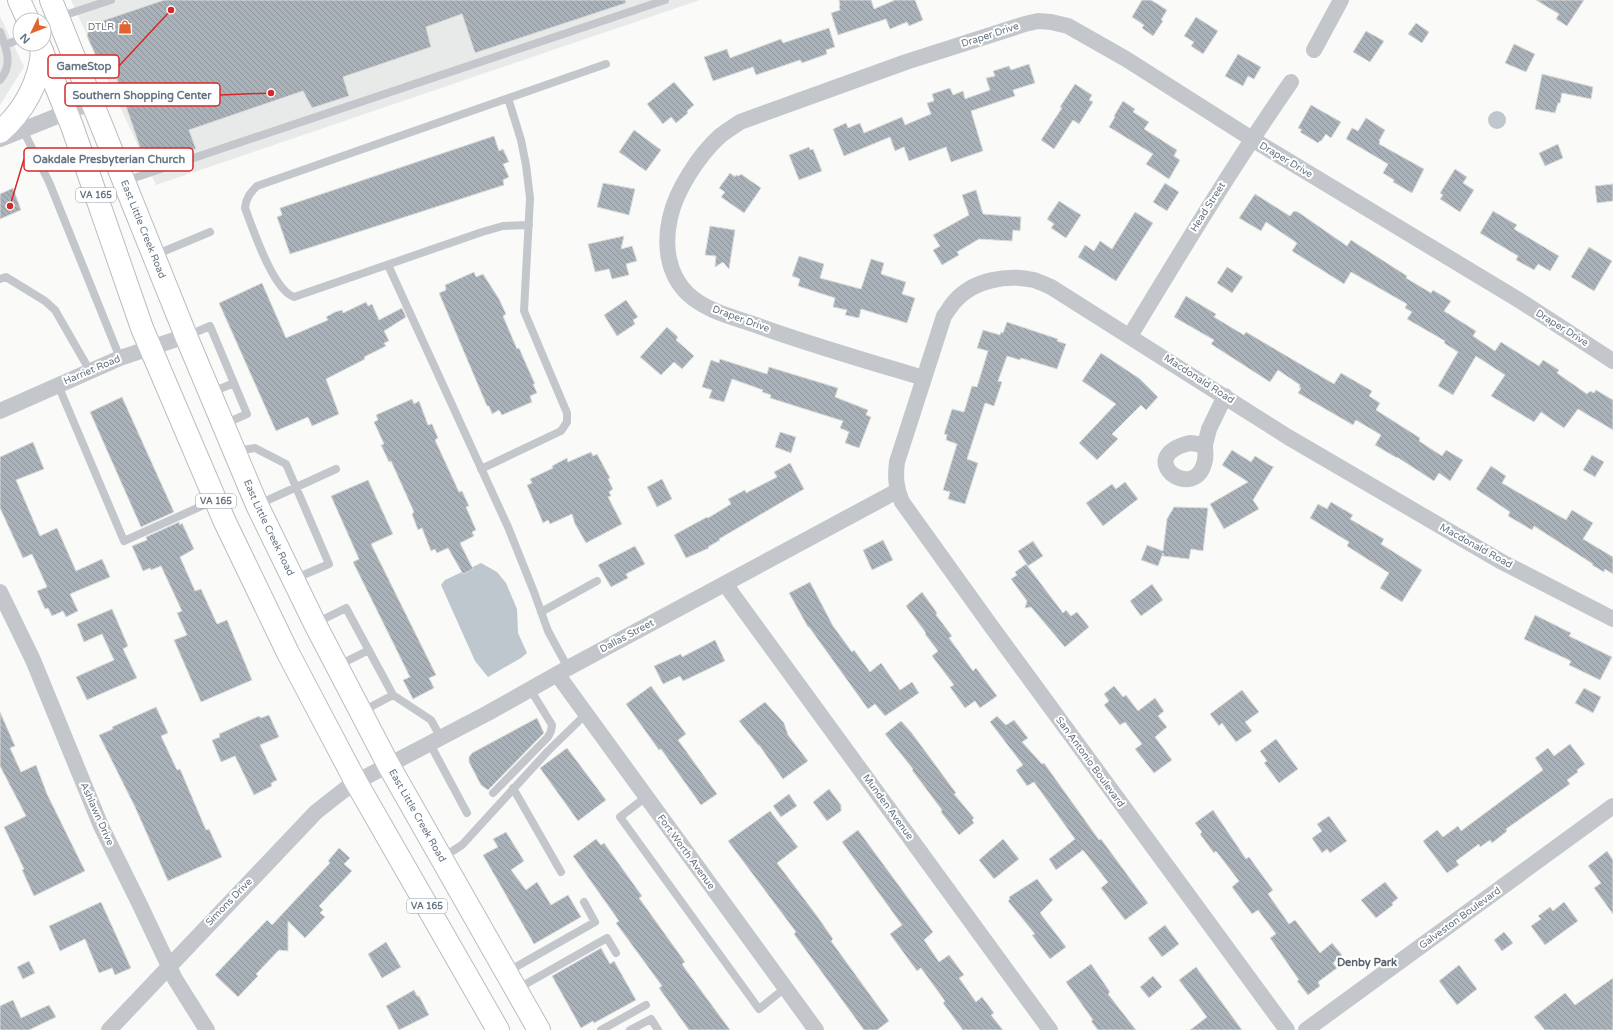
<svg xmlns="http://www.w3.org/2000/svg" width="1613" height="1030" viewBox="0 0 1613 1030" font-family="'Varela Round',sans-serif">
	<defs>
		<pattern id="building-back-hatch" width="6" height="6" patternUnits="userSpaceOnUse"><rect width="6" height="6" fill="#aab2b9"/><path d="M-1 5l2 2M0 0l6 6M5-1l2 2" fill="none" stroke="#8e959c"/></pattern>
	</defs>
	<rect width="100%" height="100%" fill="#fafaf8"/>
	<!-- built -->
	<path fill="#e8e9e9" d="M71 0H700L156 185Z
		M0 16 24 67 0 105Z"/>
	<!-- water -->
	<path fill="#bec7cd" d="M1488 120a9 9 0 1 1 18 0a9 9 0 1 1-18 0Z
		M481 563 497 572 506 583 517 609 518 633 527 653 521 658 488 677 475 661 441 585 445 580Z"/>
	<!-- building -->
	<path fill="url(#building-back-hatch)" stroke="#dcdcda" d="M164 0H625L626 3 475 53 462 14 426 27 431 47 343 77 349 96 312 108 303 91 189 130 196 149 146 165 113 68 103 72 87 36 90 25Z
		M839 0H871L874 9 895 0H915L923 20 909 26 907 22 890 29 886 19 838 35 831 13 840 10 839 6H840Z
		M1142 0H1151L1167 10 1161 20 1163 21 1153 36 1142 28 1144 25 1132 17Z
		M1536 0H1584L1567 26 1556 19 1559 14Z
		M1196 17 1218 31 1203 54 1191 46 1194 42 1184 36Z
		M1416 23 1429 32 1422 43 1408 34Z
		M829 28 835 47 826 50 827 54 802 63 800 60 756 75 753 67 713 81 704 57 727 49 730 58 781 39 783 43Z
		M1366 31 1384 41 1370 62 1353 52Z
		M1514 44 1535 54 1526 72 1505 63Z
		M1238 54 1261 67 1254 79 1248 76 1243 86 1225 76Z
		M1029 64 1035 83 1013 90 1015 96 971 111 983 151 951 162 946 147 909 161 904 147 895 151 890 137 844 156 833 129 846 123 848 128 860 123 864 133 902 117 905 125 931 114 927 103 934 101 932 94 950 88 953 95 963 91 965 99 990 90 986 78 995 76 993 71 1009 66 1011 70Z
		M1542 74 1593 87 1591 99 1562 93 1560 103H1558L1555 113 1535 109Z
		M674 82 694 105 687 111 688 113 676 123 671 117 663 124 647 104Z
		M1075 84 1092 95 1089 100 1093 102 1079 124 1073 120 1054 149 1041 140 1062 108 1060 107Z
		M1123 101 1135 109 1133 112 1149 122 1144 129 1177 150 1174 156 1180 160 1169 179 1146 164 1153 154 1109 127 1115 117 1114 116Z
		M1311 105 1341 122 1331 138 1326 134 1321 141H1320L1318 143 1300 132 1302 130 1298 128Z
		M1366 118 1385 130 1379 141 1380 142 1379 144 1424 169 1412 193 1393 182 1394 180 1383 173 1388 164 1346 139 1352 128 1358 131Z
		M634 130 661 150 646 171 619 152Z
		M494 136 499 151 503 149 509 162 503 164 509 177 503 180 504 185 290 254 277 217 282 215 280 208Z
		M1558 144 1563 158 1545 166 1539 153Z
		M809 147 810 150 813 149 822 171 799 180 789 155Z
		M1455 169 1467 177 1463 183 1474 190 1460 212 1440 199 1443 195 1440 193Z
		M730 173 735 177 736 175 739 176 741 174 761 188 744 213 721 197 725 192 719 188Z
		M603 183 635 189 629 215 597 207Z
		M1165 183 1179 192 1167 211 1153 202Z
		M1613 184V201L1597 203 1595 186Z
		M13 188 21 210 0 219V194Z
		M976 190 983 214 1021 217 1020 231 1013 230 1012 241 979 239 957 252 959 255 942 265 933 250 940 246 933 235 969 215 962 195Z
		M1255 194 1290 216 1294 211 1298 212 1347 246 1351 240 1407 276 1406 278 1431 293 1433 290 1451 301 1444 311 1476 331 1473 336 1495 351 1501 342 1539 366 1543 360 1559 370 1557 373 1587 394 1590 391 1594 393 1596 390 1613 400V430L1578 409 1564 428 1541 412 1534 422 1491 396 1505 375 1476 356 1453 395 1438 386 1458 352 1444 343 1445 341 1407 319 1412 312 1405 308 1407 304 1351 272 1344 284 1292 251 1297 243 1266 222 1261 231 1239 218Z
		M1059 201 1081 215 1066 238 1051 228 1054 224 1047 219Z
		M1493 211 1517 225 1514 229 1559 256 1550 271 1538 264 1534 270 1516 260 1518 256 1480 233Z
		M1135 212 1153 223 1116 281 1078 257 1085 245 1094 251 1100 241 1112 249Z
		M710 226 735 230 729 269 723 262 715 267 716 256 705 255Z
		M624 236 621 249 632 246 637 261 626 264 629 275 612 279 609 269 595 272 588 244Z
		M1589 247 1612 261 1594 291 1571 277Z
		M799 256 824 264 820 278 861 289 871 259 884 263 881 274 906 282 902 294 915 298 907 323 861 309 859 318 845 315 847 310 833 307 835 298 798 286 800 279 792 276Z
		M1227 267 1243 277 1232 293 1217 283Z
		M474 272 476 277 483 274 499 299 506 314 503 316 517 349 519 348 526 364 535 384H533L537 393 530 396 532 402 502 415 499 410 492 414 489 406H487L439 293 446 290 445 285Z
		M262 283 286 338 328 320 326 317 335 312 342 310 343 313 366 302 368 306 372 304 379 320 402 308 406 317 384 331 389 341 384 343 386 346 364 357 365 359 326 379 339 414 312 426 308 417 276 431 219 303Z
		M1186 296 1216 314 1214 317 1244 335 1246 332 1334 384 1341 373 1372 391 1369 396 1380 403 1376 410 1420 438 1419 441 1442 456 1446 450 1463 460 1450 481 1439 473 1434 481 1397 457V458L1375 445 1381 435 1356 420 1353 425 1298 393 1301 388 1299 387 1300 385 1278 370 1270 382 1211 344 1214 340 1174 317Z
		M626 300 638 317 633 320 635 324 617 336 604 315Z
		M1007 322 1058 339 1057 341 1066 344 1057 369 1021 358 1020 360 1007 356 998 381 1002 382 994 406 985 403 967 459 978 463 965 504 948 499 950 492 943 490 957 444 946 440 947 435 944 434 952 409 964 412 972 386 977 387 988 351 977 348 983 330 1000 335 1001 332 1003 333Z
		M667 327 678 337 676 340 694 356 682 369 674 362 661 375 640 357Z
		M1101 353 1140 379 1158 397 1146 410 1141 405 1112 434 1118 439 1097 460 1079 443 1116 404 1082 381Z
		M720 359 767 374 769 367 838 388 835 397 868 410 866 415 871 417 859 448 845 443 849 432 840 428 843 421 770 398 771 395 762 392 763 390 732 379 724 402 709 398 712 390 702 387 711 360 719 363Z
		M122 397 174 512 141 527 90 412Z
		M412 399 414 404 419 401 428 425 432 424 438 438 435 440 459 492 462 491 469 506 466 507 476 530 472 532 474 536 460 543 473 569 463 574 448 548 437 553 435 549 431 551 422 528 418 530 412 514 414 512 391 461 389 462 381 445 384 444 374 422 378 420 376 415Z
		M780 432 796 437 791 453 775 447Z
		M33 442 44 469 16 480 40 536 57 528 76 571 102 559 110 577 70 594 78 611 66 617 63 611 52 616 48 608 45 609 37 591 47 587 32 554 23 558 0 508V457Z
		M1232 450 1251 462 1255 456 1273 467 1274 466 1253 500 1259 509 1224 529 1210 504 1248 482 1222 465Z
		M591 452 593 456 597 454 610 478 608 479 613 489 609 492 611 496 608 497 622 524 586 543 575 524 572 514 550 524 548 520 543 523 527 485 532 483 530 479 553 468 552 466 567 458 568 462Z
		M1592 455 1604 462 1595 477 1583 470Z
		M790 463 804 489 719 539 720 540 708 547 709 548 686 558 674 535 707 517 708 518 731 504 728 499 745 490 746 493 777 477 774 472Z
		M1491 466 1506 476 1502 483 1566 520 1572 510 1593 523 1583 539 1613 557V574L1605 569 1604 572 1592 565 1593 564 1534 526 1532 530 1508 516 1510 512 1476 489Z
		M662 479 672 499 657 507 647 487Z
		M368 480 393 534 371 544 436 675 429 678 434 688 413 699 403 680 410 677 353 562 359 559 331 496Z
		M1125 482 1138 499 1103 526 1086 503 1112 484 1116 489Z
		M1331 502 1353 515 1350 519 1384 539 1381 544 1422 570 1402 602 1380 588 1389 573 1347 546 1349 542 1310 518 1318 504 1327 509Z
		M1174 507 1208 508 1203 551 1191 549 1189 559 1163 556V553L1158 566 1141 560 1147 545 1163 551 1167 519Z
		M179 522 180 525 182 523 194 549 180 557 195 591 201 589 217 624 227 620 252 680 201 702 174 640 187 635 177 613 182 611 161 566 151 570 150 568 143 571 132 546 147 540 146 537Z
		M883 540 893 560 872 570 863 550Z
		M1033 541 1043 556 1028 566 1018 551Z
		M635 546 645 564 626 574 628 578 611 587 598 565Z
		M1026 564 1063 613 1066 610 1071 616 1077 612 1089 627 1065 647 1031 607 1025 608 1027 601 1011 579 1017 575 1015 572Z
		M810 582 833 626 852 652 854 650 870 672 881 663 900 690 912 682 919 693 885 716 875 704 868 709 809 627H808L789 593Z
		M1152 584 1163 600 1141 616 1130 601Z
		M922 592 937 613 936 615 952 636 949 638 973 671 976 668 997 696 980 708 975 701 965 708 950 687 954 685 932 656 938 651 925 634 926 633 906 606Z
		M112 609 128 646 123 649 137 678 87 700 76 677 114 660 102 634 84 642 77 624Z
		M1535 615 1571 633 1569 636 1612 657 1600 680 1569 665 1571 661 1524 639Z
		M715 640 725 661 683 681 680 676 663 684 654 666 681 654 682 657Z
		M651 686 686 734 678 740 717 794 701 805 661 749 659 750 626 704Z
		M1114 686 1123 697 1126 695 1138 711 1155 698 1164 711 1158 716 1167 727 1155 737 1172 760 1154 773 1135 749 1142 744 1125 722 1120 725 1104 705 1109 701 1104 694Z
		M1584 688 1601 697 1593 713 1575 703Z
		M1242 690 1259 712 1245 722 1252 731 1236 742 1222 723 1219 726 1210 714Z
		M765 702 784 723 788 735 808 761 783 779 759 745H758L739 721Z
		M156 707 168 733 161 736 177 770 180 769 206 830 209 829 222 857 168 881 135 807 99 735 113 729 112 727Z
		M0 712 15 746 10 748 21 772 36 765 47 794 85 871 34 896 22 870 24 869 4 827 26 816 0 766Z
		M269 715 279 737 260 745 277 780 271 783 272 786 254 795 235 756 221 762 212 740 220 737 219 734 259 716 261 718Z
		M997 716 1006 725 1014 720 1028 738 1022 742 1042 764 1044 763 1099 840 1101 839 1148 903 1125 920 1101 888 1108 882 1083 850 1056 870 1049 859 1075 839 1034 782 1027 786 1016 770 1023 765 990 722Z
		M537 718 544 733 488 790 481 785 469 762V757L472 753Z
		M901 721 911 732 956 793 954 794 974 818 972 820 974 823 959 835 941 812 942 810 912 770 913 769 885 734Z
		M1276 739 1298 769 1279 783 1264 763 1267 761 1260 751Z
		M1570 744 1585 764 1577 770 1578 772 1567 780 1570 784 1506 829 1507 831 1492 843 1490 840 1480 847 1479 844 1456 861 1459 865 1447 873 1423 841 1437 830 1443 837 1458 826 1461 831 1543 770 1535 758 1548 748 1554 756Z
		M567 748 606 800 578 821 540 768Z
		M829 789 841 805V811L827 821 813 802Z
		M789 794 797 806 781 817 773 806Z
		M1213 810 1246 859 1249 857 1273 890 1268 894 1289 924 1295 920 1320 953 1332 943 1342 955 1333 963 1337 968 1318 982 1320 986 1308 995 1297 981 1299 980 1270 938 1276 934 1258 910 1252 914 1232 887 1239 881 1216 851 1214 853 1200 834 1202 832 1195 823Z
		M770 811 798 847 777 863 817 916 833 939 831 941 889 1021 877 1030H864L794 934 796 932 728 841Z
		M1329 816 1347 841 1330 853 1327 849 1322 853 1312 838 1322 831 1317 824Z
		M858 830 933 932 924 940 939 962 949 955 964 975 959 978 976 1002 982 997 994 1013 991 1015 1003 1030H963L943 1003 945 1001 921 968 917 971 890 934 902 925 842 842Z
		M506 832 524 861 511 870 526 890 537 882 551 905 568 895 581 917 534 944 483 855 498 847 493 839Z
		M596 839 601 845 604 843 642 896 639 898 685 962 682 964 686 970 730 1030H689L659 988 662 986 616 923 619 921 573 856Z
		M1003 839 1019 859 994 879 979 860Z
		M339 848 350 858 344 864 352 871 319 906 323 910 320 913 325 917 305 938 288 921V951L279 950 256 974 258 976 238 997 215 975 267 920 272 925 330 863 328 861Z
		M1607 851 1613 860V914L1594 888 1601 883 1588 866Z
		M1037 879 1053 900 1040 913 1066 947 1050 959 1032 935 1035 934 1008 901 1010 899 1009 897Z
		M1385 882 1398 898 1392 903 1393 905 1376 918 1361 900Z
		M101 902 131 968 115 975 112 968 99 973 85 939 60 951 49 926Z
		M1564 902 1578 921 1545 945 1531 926 1541 919 1538 916 1550 907 1553 911Z
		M1165 925 1179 944 1162 957 1148 938Z
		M1504 932 1513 943 1502 951 1494 940Z
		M386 942 401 967 382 978 368 954Z
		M601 948 610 964 614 961 636 1000 594 1023 593 1021 581 1028 552 976Z
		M29 961 35 973 23 979 17 967Z
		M1091 964 1110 992 1108 994 1136 1030H1098L1091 1021 1093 1020 1066 982Z
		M1459 965 1477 989 1457 1005 1439 981Z
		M1196 967 1204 978 1242 1030H1190L1207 1017 1179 980Z
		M1153 976 1162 987 1149 998 1140 987Z
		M1613 978V1030H1545L1534 1017 1565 993 1575 1005Z
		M414 990 417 996H419L429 1015 399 1030 386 1006Z
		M13 1000 21 1018 49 1005 56 1017 29 1030H0V1006Z"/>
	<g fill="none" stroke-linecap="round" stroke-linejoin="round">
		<!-- primary casing -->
		<g stroke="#b9bdc1" stroke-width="24">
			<g id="primary">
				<path d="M19 0 28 20"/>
				<path id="s1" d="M51 0 186 336 257 505 315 624 389 766 539 1030"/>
				<path d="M39 44 72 126 142 328 224 520 288 653 356 782 498 1030"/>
				<path d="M0 132C23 112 40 82 42 51"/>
			</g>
		</g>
		<!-- service -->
		<path stroke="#c3c7cb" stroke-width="8" d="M59 17 111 0
			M0 32C7 49 13 65 0 80
			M5 45 20 39
			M23 130 49 182 120 358
			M125 181 665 0
			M529 225 503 226 482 232 294 297C273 290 253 229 245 208 246 198 250 193 257 186L606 64
			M155 255 210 232
			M388 265 508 527 534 592 548 631 568 668
			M0 279 6 277 45 301 55 310 90 371
			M187 336 210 326 247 414 224 424
			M58 385 124 541 215 500
			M210 393 234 383
			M236 451 255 448 286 464 329 564 294 579
			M481 469 561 431 567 422V413L524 311 530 198 526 165 521 140 508 98
			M257 505 336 469
			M541 612 597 581
			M316 623 346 608 393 695 361 712
			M337 666 369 650
			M393 695 431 720 441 738
			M430 744 467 813
			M513 788 561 872
			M493 793 548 737 551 731 552 725 530 689
			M646 797 620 817 759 1009 785 988
			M443 857 462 845 548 751 586 714
			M507 972 595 922 584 902
			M517 989 607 938 616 953
			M601 1030 646 1005
			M630 1030 651 1019 658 1030"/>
		<!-- minor -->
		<path stroke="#c3c7cb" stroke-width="16" d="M1314 50 1341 0
			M0 139 92 102
			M1130 336C1182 250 1234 164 1291 82
			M924 378C867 361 811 345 756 325 733 317 706 311 688 294 667 274 664 244 670 218 676 190 699 155 720 136 726 131 733 127 740 122L906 62 1025 24 1038 21 1051 22 1068 26 1126 59 1252 139 1522 302 1613 361
			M0 411 120 358 186 336
			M1190 443 1205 445C1205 450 1206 455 1205 460 1196 506 1131 457 1190 443Z
			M1205 445 1209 429 1225 396
			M725 584 1050 1030
			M0 592 33 660 101 826 140 905 175 979 207 1030
			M557 674 816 1030
			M109 1030 316 812 344 790 356 782 488 713 568 668 897 491
			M1287 1030 991 626 902 502C896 488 895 477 897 462L944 316C948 311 951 305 955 301 973 280 1007 274 1034 280 1040 282 1046 285 1051 287L1288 437 1502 562 1613 619
			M1306 1030 1613 806"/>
		<!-- primary -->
		<use href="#primary" stroke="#fff" stroke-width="22"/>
	</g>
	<!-- icons -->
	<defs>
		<g id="shop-bare" transform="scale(1.08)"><path d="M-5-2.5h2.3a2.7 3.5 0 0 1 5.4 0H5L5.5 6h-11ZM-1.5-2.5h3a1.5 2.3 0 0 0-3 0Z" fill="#e16330" stroke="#fff" stroke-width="2.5" paint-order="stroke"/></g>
	</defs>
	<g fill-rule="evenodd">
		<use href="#shop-bare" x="125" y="27"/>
	</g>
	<g text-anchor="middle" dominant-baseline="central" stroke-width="4" stroke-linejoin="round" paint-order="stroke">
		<!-- shield labels -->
		<g fill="#fff" stroke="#939ea8" stroke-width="1">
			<rect x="76" y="188" width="40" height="14" rx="3"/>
			<rect x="196" y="494" width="40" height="14" rx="3"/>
			<rect x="407" y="899" width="40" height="14" rx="3"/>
		</g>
		<g font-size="9" font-weight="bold" fill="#657482">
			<text x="96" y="195">VA 165</text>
			<text x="216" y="501">VA 165</text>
			<text x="427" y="906">VA 165</text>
		</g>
		<!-- poi labels -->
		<g font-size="10" fill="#657482" stroke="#fff" text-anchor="end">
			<text x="114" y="27">DTLR</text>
		</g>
		<!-- street labels -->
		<g font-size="10" fill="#657482" stroke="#fff">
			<text transform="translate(990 35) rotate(-18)">Draper Drive</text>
			<text transform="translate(1286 160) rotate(31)">Draper Drive</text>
			<text transform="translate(1208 207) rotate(-58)">Head Street</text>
			<text stroke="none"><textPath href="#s1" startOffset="247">East Little Creek Road</textPath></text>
			<text transform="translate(741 319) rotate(20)">Draper Drive</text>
			<text transform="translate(1562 328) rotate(32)">Draper Drive</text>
			<text transform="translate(92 370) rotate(-23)">Harriet Road</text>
			<text transform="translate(1199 379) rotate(33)">Macdonald Road</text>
			<text stroke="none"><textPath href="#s1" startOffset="571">East Little Creek Road</textPath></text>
			<text transform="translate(1476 546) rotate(29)">Macdonald Road</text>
			<text transform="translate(627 636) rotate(-28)">Dallas Street</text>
			<text transform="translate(1090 762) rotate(54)">San Antonio Boulevard</text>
			<text transform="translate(888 807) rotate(54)">Munden Avenue</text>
			<text transform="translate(97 814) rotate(66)">Ashlawn Drive</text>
			<text stroke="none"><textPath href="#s1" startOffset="895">East Little Creek Road</textPath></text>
			<text transform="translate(686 852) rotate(54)">Fort Worth Avenue</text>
			<text transform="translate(229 902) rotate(-46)">Simons Drive</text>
			<text transform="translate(1460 918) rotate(-36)">Galveston Boulevard</text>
		</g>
		<!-- neighbourhood labels -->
		<g font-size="11" font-weight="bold" fill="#57626d" stroke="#fff">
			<text x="1367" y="962">Denby Park</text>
		</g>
	</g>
	<!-- callouts -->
	<path fill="none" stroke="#d62828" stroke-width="1.5" d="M171 10L119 66M271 93L220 95M10 206L24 159"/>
	<g fill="#d62828" stroke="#fff" stroke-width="1.5">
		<circle cx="171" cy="10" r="4"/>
		<circle cx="271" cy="93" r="4"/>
		<circle cx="10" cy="206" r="4"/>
	</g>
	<g fill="#fff" stroke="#d62828" stroke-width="1.5">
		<rect x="48" y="55" width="71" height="23" rx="4"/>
		<rect x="65" y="83" width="155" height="23" rx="4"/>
		<rect x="24" y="148" width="169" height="23" rx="4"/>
	</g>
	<g font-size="11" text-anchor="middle" font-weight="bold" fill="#657482">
		<text x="84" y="70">GameStop</text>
		<text x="142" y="99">Southern Shopping Center</text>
		<text x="109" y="163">Oakdale Presbyterian Church</text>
	</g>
	<!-- north arrow -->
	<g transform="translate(32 32) rotate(227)"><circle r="19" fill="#ffffff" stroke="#c1c7cd"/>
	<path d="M0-3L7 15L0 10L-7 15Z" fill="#e16330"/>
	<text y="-6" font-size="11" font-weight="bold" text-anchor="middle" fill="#657482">N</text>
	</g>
</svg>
